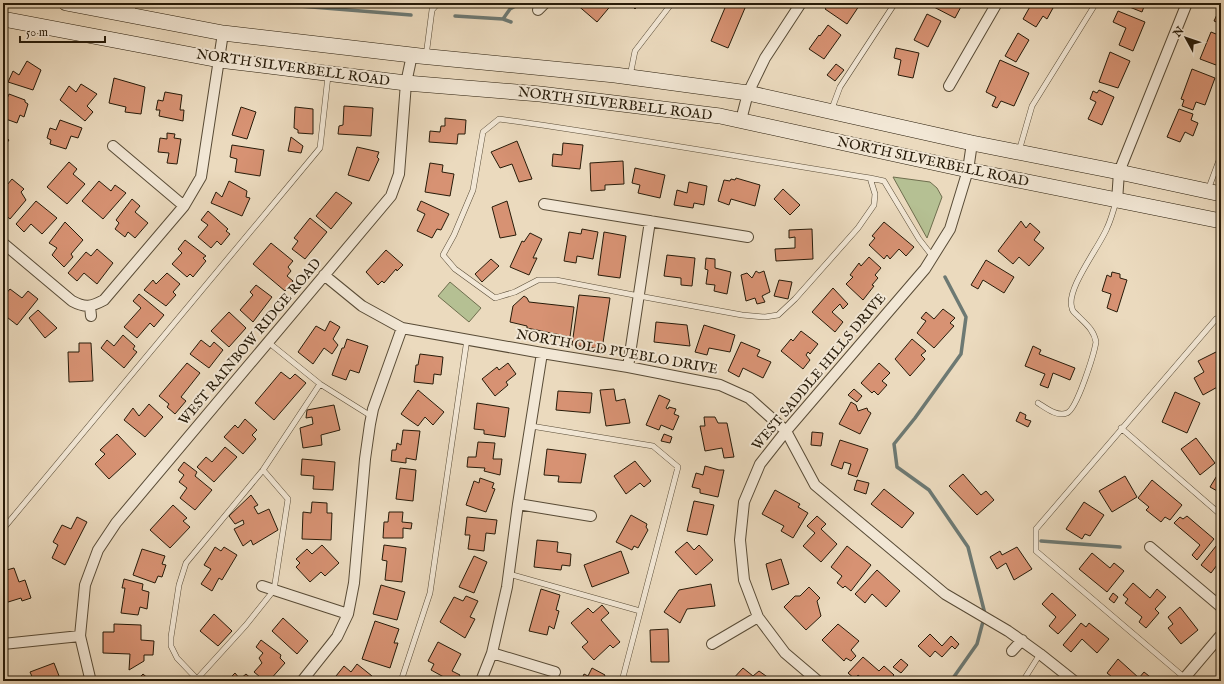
<svg xmlns="http://www.w3.org/2000/svg" width="1224" height="684" viewBox="0 0 1224 684" font-family="'IM FELL English',serif">
	<rect width="100%" height="100%" fill="#ebdabe"/>
	<filter id="stains"><feTurbulence type="fractalNoise" baseFrequency=".005" numOctaves="4"/><feColorMatrix values="0 0 0 0 .2 0 0 0 0 .09 0 0 0 0 .02 0 0 0 .5 -.17"/></filter>
	<radialGradient id="worn" r=".72"><stop offset=".6" stop-color="#630" stop-opacity="0"/><stop offset="1" stop-color="#630" stop-opacity=".3"/></radialGradient>
	<!-- green -->
	<path fill="#b5c093" stroke="#6e6e4e" d="M893 177 930 182 937 188 942 197 927 238Z
		M450 282 481 308 469 322 438 296Z"/>
	<g fill="none" stroke-linecap="round" stroke-linejoin="round">
		<!-- stream -->
		<path stroke="#6d7973" stroke-width="3.5" d="M262 3 411 15
			M455 16 503 19 511 22
			M503 19 510 9 519 4
			M945 277 966 317 961 354 915 418 894 444 897 467 929 490 968 547 985 614 977 644 951 681
			M1041 541 1120 547"/>
	</g>
	<!-- building -->
	<path fill="#d79273" stroke="#271b09" d="M575 3H613L597 22Z
		M629 3H641L635 9Z
		M727 3H732L745 8 728 48 711 41Z
		M830 3H854L859 6 847 24 825 9Z
		M933 3H963L955 18 932 6Z
		M1032 3H1049L1048 5 1053 8 1047 19 1043 16 1036 27 1023 19Z
		M1128 3H1151L1149 6 1145 4 1142 12 1127 6Z
		M1221 6V24L1214 21Z
		M1118 11 1145 22 1133 51 1119 45 1126 28 1113 22Z
		M927 14 941 21 928 47 914 40Z
		M828 25 841 35 824 59 809 49 819 35 820 36Z
		M1211 32 1221 36V52L1216 65 1200 59Z
		M1018 33 1029 40 1016 62 1005 56Z
		M896 48 919 53 913 78 898 75 901 60 894 58Z
		M1110 52 1130 61 1118 88 1099 82Z
		M1000 60 1029 73 1014 106 1001 101 997 108 992 106 996 97 986 92Z
		M27 61 41 70 33 90 8 82 13 71 19 75Z
		M836 64 844 70 835 81 827 75Z
		M1192 69 1215 78 1205 105 1196 102 1193 110 1182 106 1184 100 1181 99Z
		M114 78 145 87 141 114 125 112 126 107 109 103Z
		M81 84 97 94 87 106 93 112 85 121 60 100 69 86 76 92Z
		M1099 90 1114 97 1102 125 1088 119 1096 102 1090 99 1093 91 1097 93Z
		M165 92 182 95 180 110H184L183 121 159 116 160 110H156L158 100 163 101Z
		M9 94 25 100V102L28 104 24 117 20 115 17 123 3 118V108Z
		M344 106 373 108 371 136 338 134 339 126 343 125Z
		M241 107 256 112 247 139 232 135Z
		M295 107 313 109V134L298 133V130L294 128Z
		M1179 109 1193 114 1191 120 1198 123 1193 136 1185 132 1180 142 1167 137Z
		M445 118 466 120 465 134H458L457 144 429 142 430 131 440 132 441 126H445Z
		M60 120 82 128 78 138 71 136 66 149 50 144 51 140 47 138 50 128 56 130Z
		M167 133 175 134 174 138 181 139 177 164 167 163 169 153 158 152 160 138 167 139Z
		M3 136 9 140 3 148Z
		M291 137 303 146 301 153 288 151Z
		M517 141 532 179 519 182 512 164 500 168 491 152Z
		M563 143 583 145 580 169 552 166 553 154 562 155Z
		M232 145 264 150 260 176 235 172 237 159 230 157Z
		M357 147 379 152 377 157 379 159 369 181 348 175Z
		M623 161 624 184 605 185V190L591 191 590 163Z
		M69 162 77 169 73 174 85 184 67 204 47 187Z
		M430 163 443 165 442 172 454 174 450 196 425 192Z
		M635 168 665 175 660 198 638 193 640 185 632 183Z
		M736 178 760 185 755 206 731 199 729 205 718 201 724 180 730 181 731 179 735 180Z
		M12 179 24 189 21 192 26 200 10 219 3 213V207L6 204 3 201V183L5 182 7 185Z
		M99 181 111 191 115 185 126 193 103 219 82 201Z
		M229 181 247 191 246 197 250 198 242 216 211 203 216 192 222 197Z
		M689 182 707 186 704 205 694 203 693 208 674 205 677 190 687 193Z
		M783 189 800 205 790 215 774 199Z
		M336 192 352 203 331 229 316 216Z
		M132 199 140 206 135 212 148 223 135 238 128 232 125 237 115 229 119 223 116 220Z
		M36 201 57 218 42 234 31 224 24 232 16 224Z
		M421 201 449 214 441 230 437 229 432 238 417 231 425 214 417 210Z
		M507 201 516 235 500 238 492 207Z
		M208 211 228 229 226 231 230 234 221 245 217 241 211 248 198 237 208 225 201 220Z
		M310 218 327 232 305 259 292 249 298 241 294 238Z
		M1021 221 1026 228 1030 223 1040 232 1034 240 1044 248 1029 266 1019 257 1013 264 998 251Z
		M65 222 83 240 71 254 73 257 64 267 52 255 57 248 49 243Z
		M884 222 914 247 906 256 899 249 890 259 887 255 884 259 869 245 875 238 872 236Z
		M582 229 598 232 593 259 577 256 576 263 564 261 569 232 581 234Z
		M812 229 813 259 776 261 775 249 795 248V237L789 238V230Z
		M604 232 626 236 620 278 598 275Z
		M530 233 542 239 533 258H537L529 275 510 267 522 241 524 242Z
		M185 240 206 256 203 258 206 261 193 277 190 274 187 277 172 264 182 253 178 249Z
		M271 243 293 261 288 267 291 271 287 276 293 281 285 291 253 264Z
		M97 249 113 263 97 284 84 273 77 281 68 273 86 252 91 256Z
		M386 250 403 265 397 271 396 269 384 283 382 281 378 285 366 272Z
		M667 255 695 258 692 286 681 285V278L664 276Z
		M869 257 881 268 875 275 878 278 872 285 874 286 863 300 846 284 853 277 850 275 859 263 861 266Z
		M706 258 715 259V268L731 272 727 294 714 291 715 285 706 284 708 270 705 269Z
		M491 259 499 266 482 282 475 274Z
		M986 260 1014 277 1004 293 983 280 978 289 971 285Z
		M756 271 759 273 764 271 770 292 762 296 765 302 757 304 755 298 746 301 741 275 747 273 752 278Z
		M1112 272 1120 274V278L1127 280 1117 312 1107 308 1111 294 1102 291 1107 275 1111 277Z
		M167 273 180 284 173 292 176 295 166 306 144 290 153 280 156 284Z
		M779 280 792 282 788 299 774 296Z
		M256 285 272 297 253 322 240 310 253 295 250 292Z
		M833 288 848 304 843 309 840 304 832 312 843 322 835 332 812 312Z
		M10 289 22 298 28 291 38 299 17 325 3 314V297Z
		M139 294 164 315 154 327 150 323 137 338 124 327 141 308 133 301Z
		M579 295 610 298 602 349 572 345Z
		M524 296 527 298 529 302 574 307 570 337 527 328V326L510 322 513 306Z
		M943 309 955 318 950 323 954 326 934 348 917 333 926 321 921 318 926 312 934 319Z
		M38 310 57 328 45 338 29 318Z
		M229 312 246 328 229 347 211 331Z
		M330 321 340 327 333 339 338 345 332 354 324 348 313 364 298 352 316 326 325 331Z
		M656 322 687 325 690 346 654 342Z
		M704 325 735 335 730 352 709 348 707 355 695 352Z
		M801 331 818 344 810 354 808 352 806 355 810 360 803 369 781 351 791 339 793 341Z
		M123 335 135 346 133 349 137 352 124 368 101 348 107 340 114 346Z
		M347 339 368 346 359 373 350 370 346 380 332 375 342 348H344Z
		M912 339 926 351 921 355 925 359 910 376 895 359Z
		M201 340 210 347 214 342 223 350 209 368 190 354Z
		M741 342 760 350 757 356 771 362 763 378 743 368 739 377 728 371Z
		M79 343H91L93 381 69 382 68 352H79Z
		M1033 346 1041 350 1039 354 1075 368 1070 380 1053 373 1048 388 1040 385 1045 374 1025 366Z
		M1216 352 1221 362V385L1203 395 1194 378 1204 372 1198 361Z
		M420 354 443 357 441 375 434 374 433 384 414 382 416 365H418Z
		M187 363 200 373 181 397 186 401 175 414 167 407 169 404 159 396Z
		M508 363 516 374 506 382 508 385 495 396 482 379 497 367 499 370Z
		M879 363 890 373 882 381 887 385 878 395 874 391 872 393 861 383Z
		M281 372 290 379 295 374 306 383 274 420 255 403Z
		M614 389 616 401 625 399 630 423 606 426 600 390Z
		M854 389 862 396 857 402 848 395Z
		M418 390 444 412 433 425 425 417 418 426 401 414Z
		M558 391 592 393 590 413 556 410Z
		M1175 392 1200 403 1187 433 1162 422Z
		M659 395 670 400 666 408 668 409 669 407 676 409 674 414 679 416 673 430 661 425 659 430 646 425Z
		M851 402 856 405 858 411 867 408 868 411 871 413 860 434 839 424Z
		M477 403 509 408 505 437 484 434V430L474 429Z
		M149 404 163 417 145 437 124 420 133 408 139 416Z
		M334 405 340 430 321 435 322 445 303 448 300 428 313 424 312 417 306 418 307 410Z
		M1020 412 1026 415 1025 419 1031 421 1028 427 1016 421Z
		M704 417H715L718 423H727L734 457 724 458 722 448 705 451 700 426H705Z
		M245 419 257 430 252 435 256 439 243 454 224 437 235 425 238 428Z
		M403 430 420 431 416 460 406 458V463L391 461 392 450H396L397 443 401 445Z
		M812 432 823 433 821 446 811 445Z
		M117 434 136 454 109 479 95 464 105 454 100 450Z
		M664 434 672 437 670 443 661 441Z
		M1196 438 1215 463 1200 475 1181 449Z
		M840 440 868 449 857 477 848 474 851 464 844 462 842 469 831 465Z
		M478 442 495 443 493 459H502L500 475 484 471 485 468 467 467 468 457H476Z
		M225 447 237 457 214 482 197 467 206 457 212 462Z
		M547 449 586 454 581 483 558 482 559 476 544 475Z
		M302 459 335 462 333 490 313 489 314 476 301 475Z
		M635 461 651 481 644 487 640 483 626 494 614 476Z
		M184 462 197 472 195 476 212 490 195 510 180 498 187 488 179 482 184 475 178 470Z
		M705 466 719 470H724L718 497 700 493V489L692 487 696 473 703 475Z
		M400 468 416 470 413 501 396 499Z
		M1221 469V489L1219 492 1210 487Z
		M963 474 981 495 986 491 994 500 977 515 949 486Z
		M1125 476 1137 497 1112 512 1099 491Z
		M480 478 494 483 492 488 495 489 486 512 466 505 474 481 479 483Z
		M857 480 869 483 866 494 854 490Z
		M1152 480 1182 505 1170 520 1165 517 1161 522 1146 510 1149 507 1138 498Z
		M884 489 914 513 902 528 871 504Z
		M775 490 800 504 798 507 808 513 793 538 781 531 784 526 762 514Z
		M251 495 258 505 254 507 258 514 269 509 278 530 253 545 251 540 243 546 234 529 244 524 243 520 235 524 229 516Z
		M694 501 714 505 707 535 687 531Z
		M312 502 327 503V513H332L331 540 302 539 303 512 311 513Z
		M1084 502 1104 515 1090 536 1085 534 1082 539 1066 529Z
		M173 505 187 518 183 521 190 527 170 548 150 530Z
		M389 512H403L402 522 412 523 411 529 403 528V538H383L384 522H388Z
		M631 515 647 524 646 527 648 530 638 548 634 546 632 550 616 542Z
		M817 516 826 524 821 529 837 544 821 562 803 546 815 533 807 526Z
		M1187 516 1214 539 1197 560 1192 555 1200 545 1174 523 1180 517 1183 519Z
		M77 517 87 522 65 565 52 558 58 545 53 542 62 525 71 529Z
		M467 517 497 520 495 534 486 533 484 551 468 549 470 535H465Z
		M537 540 558 542 557 552 571 554 570 566 562 565 561 570 534 567Z
		M1220 541 1221 568 1217 565 1211 573 1201 565Z
		M687 542 694 550 699 545 713 560 696 575 675 552Z
		M322 545 339 563 325 576 321 572 310 582 296 567 300 563 296 559 307 549 312 554Z
		M384 545 406 548 402 582 385 580 387 561 382 560Z
		M847 546 871 565 851 591 845 586 843 588 837 583 842 576 831 567Z
		M215 547 221 551 224 547 237 555 222 580 219 578 212 591 201 584 211 569 204 565Z
		M1017 547 1032 569 1014 580 1006 563 997 569 990 557 1000 551 1002 555Z
		M142 549 165 556 162 564 166 565 162 577 158 576 155 583 133 575Z
		M621 551 629 573 592 587 584 565Z
		M1092 553 1110 568 1114 563 1124 571 1107 592 1079 569Z
		M474 556 487 562 474 593 459 587Z
		M781 559 789 584 772 590 766 564Z
		M14 568 19 582 25 580 31 598 22 601 21 598 5 603 3 595V571Z
		M877 570 900 591 886 607 872 594 865 603 855 594Z
		M124 579 143 584 142 590 149 592 147 609 140 607 138 615 121 613 125 588H122Z
		M1133 583 1150 598 1157 589 1166 597 1155 609 1159 613 1146 628 1139 622 1142 617 1125 603 1128 599 1123 595Z
		M711 584 715 606 687 609 680 623 664 612 679 590Z
		M381 585 405 592 397 620 373 614Z
		M809 587 820 598 817 601 821 616 806 630 784 607 795 596H800Z
		M541 589 560 595 556 610 559 611 554 629 549 626 547 635 529 631Z
		M1052 593 1076 615 1058 634 1049 626 1056 617 1042 604Z
		M1113 593 1118 597 1114 603 1109 599Z
		M466 596 478 601 470 617 475 619 465 638 440 622 454 597 463 601Z
		M602 605 609 613 601 620 620 642 613 648 610 645 594 660 582 647 588 642 571 623 588 608 593 613Z
		M1180 607 1198 630 1181 644 1168 628 1173 624 1168 617Z
		M214 614 232 631 218 646 200 631Z
		M283 618 308 641 297 654 272 631Z
		M375 621 399 629 394 643H398L390 668 362 659Z
		M1081 623 1086 627 1089 623 1109 639 1097 653 1082 639 1071 652 1063 645Z
		M114 624 141 625V640L154 641 153 655H144V661L129 670 130 654 103 653V632H114Z
		M838 624 859 641 851 650 856 656 851 661 846 658 844 661 822 640Z
		M668 629 669 662H651L650 630Z
		M930 634 942 646 951 636 959 644 955 649 952 646 942 657 935 651 930 657 918 646Z
		M261 640 281 655 280 658 285 663 269 681H265L254 672 262 663 259 658 263 653 256 647Z
		M438 642 461 654 452 671 460 675 457 681H451L431 670 434 664 428 661Z
		M863 657 879 671 884 666 894 675 888 681H865L858 675 855 679 848 673Z
		M901 659 908 665 901 673 893 667Z
		M1118 659 1139 678 1144 672 1154 680 1153 681H1117L1107 673Z
		M54 663 61 681H34L30 672Z
		M357 664 372 676 368 681H332L344 666 351 672Z
		M592 668 605 675 602 681H581L584 674 588 676Z
		M743 668 753 676 759 671 773 681H731Z
		M235 673 240 679 246 674 254 681H227Z
		M143 674 151 681H136Z"/>
	<g fill="none" stroke-linecap="round" stroke-linejoin="round">
		<!-- lane casing -->
		<g stroke="#584b36" stroke-width="6">
			<path id="lane" d="M131 14 134 3
				M426 56 432 10 438 3
				M630 76 635 51 672 3
				M831 111 840 87 895 3
				M1019 151 1032 106 1096 3
				M870 178 875 194 874 205 858 228 795 299 778 315 765 317 742 315 639 296 556 280H538L515 292 495 298 455 269 443 255 454 235 473 190 483 132 499 119C623 136 746 158 870 178L884 181 919 239 933 257
				M1208 190 1221 155
				M268 342 320 384 371 416
				M1038 403C1046 408 1057 417 1067 413 1077 409 1094 354 1096 342 1094 330 1086 324 1077 315 1075 313 1072 311 1072 308 1065 290 1100 246 1107 228 1111 220 1113 211 1116 202
				M531 426 653 446 678 467 622 681
				M1121 428 1221 515
				M3 529 320 148 328 76
				M509 574 640 611
				M1185 678 1036 551V529L1216 319 1221 323
				M197 679 177 658 171 646V637L179 585 186 563 263 470 320 384
				M199 680 197 679 246 625 274 590 288 499 263 470
				M401 681 430 593 467 339
				M1023 681 1040 654"/>
		</g>
		<!-- street casing -->
		<g stroke="#584b36" stroke-width="12">
			<path id="street" d="M538 10 545 3
				M949 86 997 3
				M741 120 748 93 765 58 801 3
				M113 146 184 206
				M1117 201 1119 172 1187 3
				M544 204 748 237
				M3 243 72 301C85 308 91 307 104 300L184 206 201 177 223 33
				M324 275 362 306 402 328 542 353 628 367 720 385 749 398 786 431 815 485 945 594 1008 631 1040 654 1074 681
				M90 306 91 316
				M628 367 650 221
				M518 504 591 516
				M1150 547 1221 607
				M262 586 348 614
				M3 644 80 636
				M712 644 758 617
				M1012 651 1022 640
				M492 653 555 672
				M92 681 90 678 80 636 85 585 98 550 116 523 391 196 399 174 406 83 412 55
				M302 681 337 637 348 614 354 583 365 459 370 424 373 409 402 328
				M481 681 492 653 507 587 518 504 542 353
				M818 681 785 653 758 617 744 580 740 540 744 502 760 464 786 431 925 269 950 229 968 170 972 143
				M1182 681 1221 635"/>
		</g>
		<!-- secondary casing -->
		<g stroke="#271b09" stroke-width="16">
			<path id="secondary" d="M66 3 223 33 420 56 615 75 748 93 972 143 1119 172 1221 194
				M3 19 219 60 406 83 540 94 720 116 968 170 1221 221"/>
		</g>
		<!-- lane -->
		<use href="#lane" stroke="#f2e7d5" stroke-width="5"/>
		<!-- street -->
		<use href="#street" stroke="#f2e7d5" stroke-width="10"/>
		<!-- secondary -->
		<use href="#secondary" stroke="#f2e7d5" stroke-width="15"/>
	</g>
	<g text-anchor="middle" dominant-baseline="central" stroke-width="4" stroke-linejoin="round" paint-order="stroke">
		<!-- street labels -->
		<g font-size="14" fill="#271b09" stroke="#f2e7d5">
			<text transform="translate(293 68) rotate(8)">NORTH SILVERBELL ROAD</text>
			<text transform="translate(615 104) rotate(7)">NORTH SILVERBELL ROAD</text>
			<text transform="translate(933 162) rotate(12)">NORTH SILVERBELL ROAD</text>
			<text transform="translate(250 342) rotate(-50)">WEST RAINBOW RIDGE ROAD</text>
			<text transform="translate(617 352) rotate(10)">NORTH OLD PUEBLO DRIVE</text>
			<text transform="translate(819 372) rotate(-50)">WEST SADDLE HILLS DRIVE</text>
		</g>
	</g>
	<!-- margin -->
	<rect width="1224" height="684" fill="none" stroke="#ebdabe" stroke-width="16"/>
	<rect x="4" y="4" width="1216" height="676" fill="none" stroke="#271b09" stroke-width="2"/>
	<rect x="8" y="8" width="1208" height="668" fill="none" stroke="#271b09"/>
	<!-- north arrow -->
	<g transform="translate(1186 38) rotate(310)" stroke="#f2e7d5" stroke-width="3" paint-order="stroke">
	<path d="M0-3L7 15L0 10L-7 15Z" fill="#271b09"/>
	<text y="-6" font-size="11" font-weight="bold" text-anchor="middle" fill="#271b09">N</text>
	</g>
	<!-- scale -->
	<path d="M20 36v6h85v-6" fill="none" stroke="#271b09" stroke-width="2"/>
	<text x="26" y="36" font-size="12" fill="#271b09" stroke="#f2e7d5" stroke-width="3" paint-order="stroke">50 m</text>
	<rect width="100%" height="100%" filter="url(#stains)"/>
	<rect width="100%" height="100%" fill="url(#worn)"/>
</svg>
